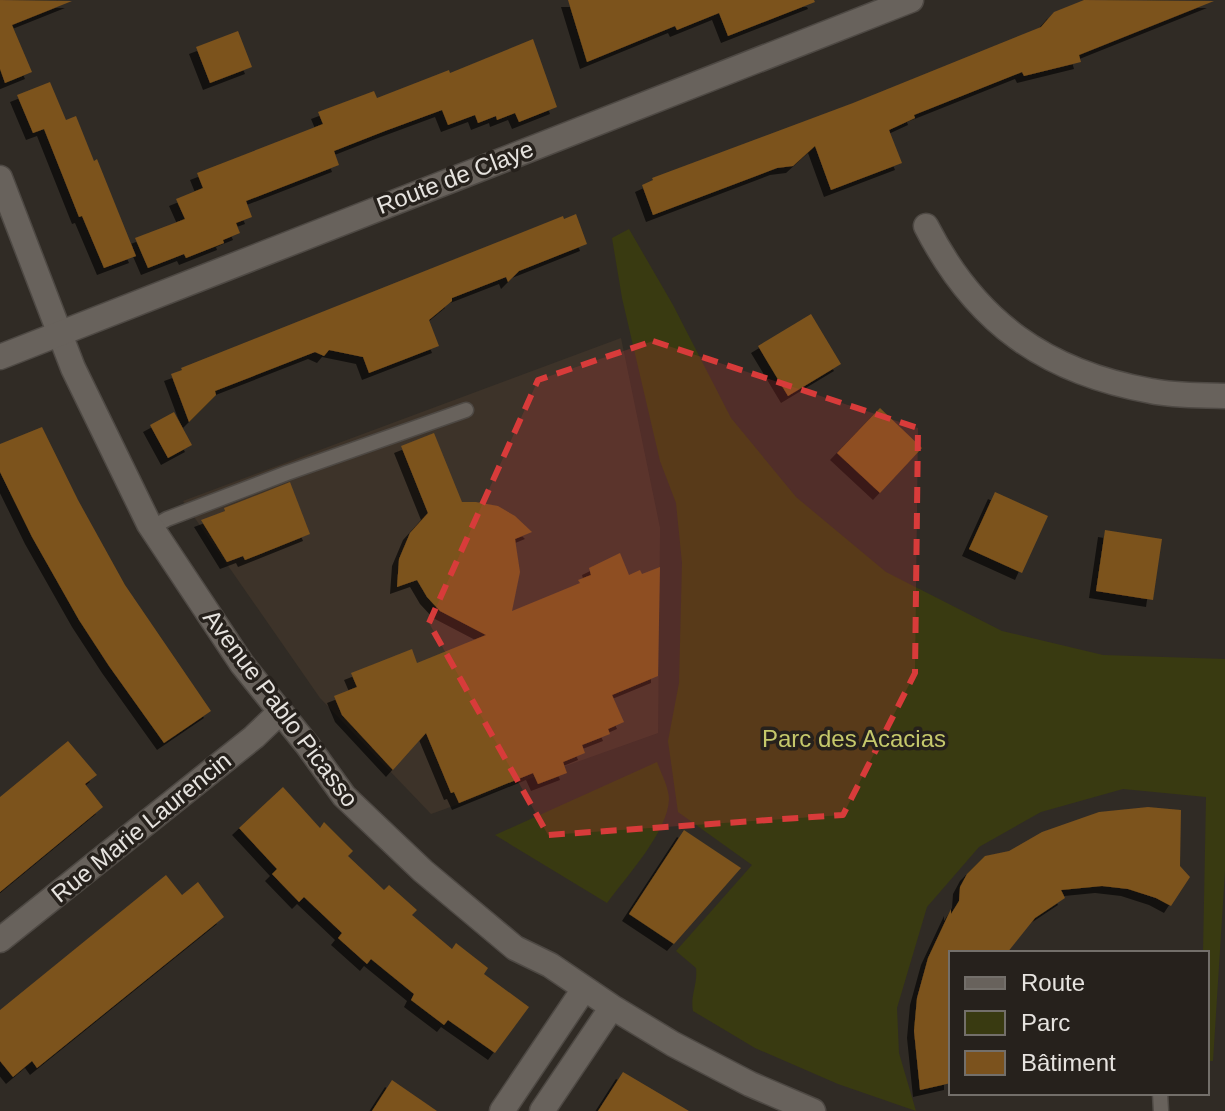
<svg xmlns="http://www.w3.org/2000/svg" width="1225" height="1111" viewBox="0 0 1225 1111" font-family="Arial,sans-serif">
	<defs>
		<filter id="shadow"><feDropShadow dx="-7" dy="7" stdDeviation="0" flood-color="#0009"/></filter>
	</defs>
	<rect width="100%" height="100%" fill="#302b25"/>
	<!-- built -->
	<path fill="#3d3329" d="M621 338 660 528 658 733 431 814 320 698 183 501Z"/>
	<!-- green -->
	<path fill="#393a11" d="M629 229 673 305 731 418 796 497 886 572 1002 631 1103 655 1225 659V871L1213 1061H1207V953H1203L1206 797 1123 789 1041 812 979 847 927 907 897 1008 899 1053 916 1111 838 1084 755 1048 693 1011C690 996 698 984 696 968L676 951 752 865 678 812 668 741 679 683 682 563 676 503 660 461 622 298 612 238Z
		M657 762C661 773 669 788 669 799 668 832 626 877 607 903L495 835Z"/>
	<!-- building -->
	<path fill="#7b521d" filter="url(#shadow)" d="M0 0 72 1 12 25 32 72 5 83 0 69Z
		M568 0H814L815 2 728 36 719 13 677 30 675 26 587 62Z
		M1084 0 1214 1 1079 55 1081 62 1024 76 1022 72 914 115 915 118 889 130 902 163 831 190 815 146 793 166 777 168 653 215 642 185 653 180 652 178 853 103 1041 27 1054 12Z
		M238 31 252 67 210 83 196 47Z
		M533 39 557 107 519 122 515 113 497 120 496 116 478 123 475 115 448 125 442 110 385 131 334 151 339 165 246 201 252 217 236 223 240 233 223 240 224 243 186 258 184 254 148 268 135 238 185 219 176 199 203 188 197 173 323 124 318 112 374 91 377 98 449 70 450 73Z
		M50 82 66 120 76 116 94 161 97 159 136 256 104 268 82 216 79 217 44 129 33 133 17 95Z
		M576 214 587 244 519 271 508 282 506 277 452 298V301L429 320 439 346 369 373 363 357 329 350 324 356 315 352 215 391 216 395 189 422 171 374 182 370 181 368 563 216 564 219Z
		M811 314 841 364 788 396 758 346Z
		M880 408 922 448 880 493 837 453Z
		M174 412 192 445 168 458 150 425Z
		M42 427 78 500 125 585 211 711 164 743 109 666 79 620 32 537 0 472V444Z
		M434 433 462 502H476L498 506 515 516 532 532 515 539 520 572 512 611 580 583 578 580 591 575 589 568 620 553 629 575 640 570 642 574 660 567 658 676 612 695 624 722 608 729 610 734 582 745 585 753 563 762 567 773 538 784 533 773 459 803 454 792 451 793 426 733 393 770 342 715 334 696 357 687 351 673 374 664 412 649 417 663 486 635 440 611 427 597 417 580 397 587 399 559 410 533 428 513 401 446Z
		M290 482 310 534 245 560 243 556 227 562 201 520 225 511 224 508Z
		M995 492 1048 516 1022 573 969 549Z
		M1105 530 1162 539 1153 600 1096 591Z
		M68 741 97 775 85 784 103 807 0 892V797Z
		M283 787 320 828 324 822 353 851 348 856 384 890 389 885 417 910 412 915 452 949 456 943 488 968 484 974 529 1007 495 1053 448 1020 444 1025 411 1000 414 994 371 959 367 964 338 938 342 933 304 897 299 902 272 874 277 869 239 828Z
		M1148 807 1181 810 1180 866 1190 877 1171 906 1156 898 1128 889 1102 886 1061 890 1065 898 1035 918 1007 953H951V1083L920 1090 914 1031 917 998 928 958 951 909V914L959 901 960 887 967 874 985 856 1009 851 1042 832 1099 812Z
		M684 830 741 868 674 944 629 914Z
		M166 875 182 895 198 882 224 917 37 1068 32 1061 13 1077 0 1061V1010Z
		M623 1072 689 1111H598Z
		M392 1080 437 1111H372Z"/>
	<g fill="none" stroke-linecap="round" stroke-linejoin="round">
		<!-- lane casing -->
		<g stroke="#4e4944" stroke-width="17">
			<path id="lane" d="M151 528 167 519 287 473 466 410
				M1160 1093 1161 1111"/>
		</g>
		<!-- street casing -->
		<g stroke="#4e4944" stroke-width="27">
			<path id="street" d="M0 178 73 368 149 524 242 664 308 746 344 796 423 871 515 948 550 965 612 1007 673 1044 750 1084 813 1111
				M926 226C975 322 1045 372 1151 391 1175 396 1201 395 1225 396
				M0 940 254 737 279 713
				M502 1111 584 989
				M542 1111 612 1007"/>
		</g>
		<!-- secondary casing -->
		<g stroke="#4e4944" stroke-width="27">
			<path id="secondary" d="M0 357 911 0"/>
		</g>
		<!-- lane -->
		<use href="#lane" stroke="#68625c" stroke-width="14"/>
		<!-- street -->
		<use href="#street" stroke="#68625c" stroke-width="24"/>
		<!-- secondary -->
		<use href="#secondary" stroke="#68625c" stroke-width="24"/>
	</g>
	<!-- marked area -->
	<path fill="#d83b3a" fill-opacity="0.2" stroke="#d83b3a" stroke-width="6" stroke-dasharray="16 10" stroke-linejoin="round" d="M653 341 918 428 915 673 843 815 548 835 429 623 538 380Z"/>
	<g text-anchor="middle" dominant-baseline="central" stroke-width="7" stroke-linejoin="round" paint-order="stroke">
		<!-- street labels -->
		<g font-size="24" fill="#e6e3df" stroke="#26211c">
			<text transform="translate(455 177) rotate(-21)">Route de Claye</text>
			<text transform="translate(281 708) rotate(53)">Avenue Pablo Picasso</text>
			<text transform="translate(141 827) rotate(-39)">Rue Marie Laurencin</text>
		</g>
		<!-- park labels -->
		<g font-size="24" fill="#c5c86b" stroke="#26211c">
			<text x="854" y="738">Parc des Acacias</text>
		</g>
	</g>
	<!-- legend -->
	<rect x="949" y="951" width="260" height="144" fill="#26211c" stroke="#736f6a" stroke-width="2"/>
	<rect x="965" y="977" width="40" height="12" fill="#68625c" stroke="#736f6a" stroke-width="2"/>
	<text x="1021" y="991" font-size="24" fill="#e6e3df">Route</text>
	<rect x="965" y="1011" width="40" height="24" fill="#393a11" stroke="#736f6a" stroke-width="2"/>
	<text x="1021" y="1031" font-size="24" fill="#e6e3df">Parc</text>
	<rect x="965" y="1051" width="40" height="24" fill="#7b521d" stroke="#736f6a" stroke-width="2"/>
	<text x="1021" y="1071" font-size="24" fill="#e6e3df">Bâtiment</text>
</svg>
